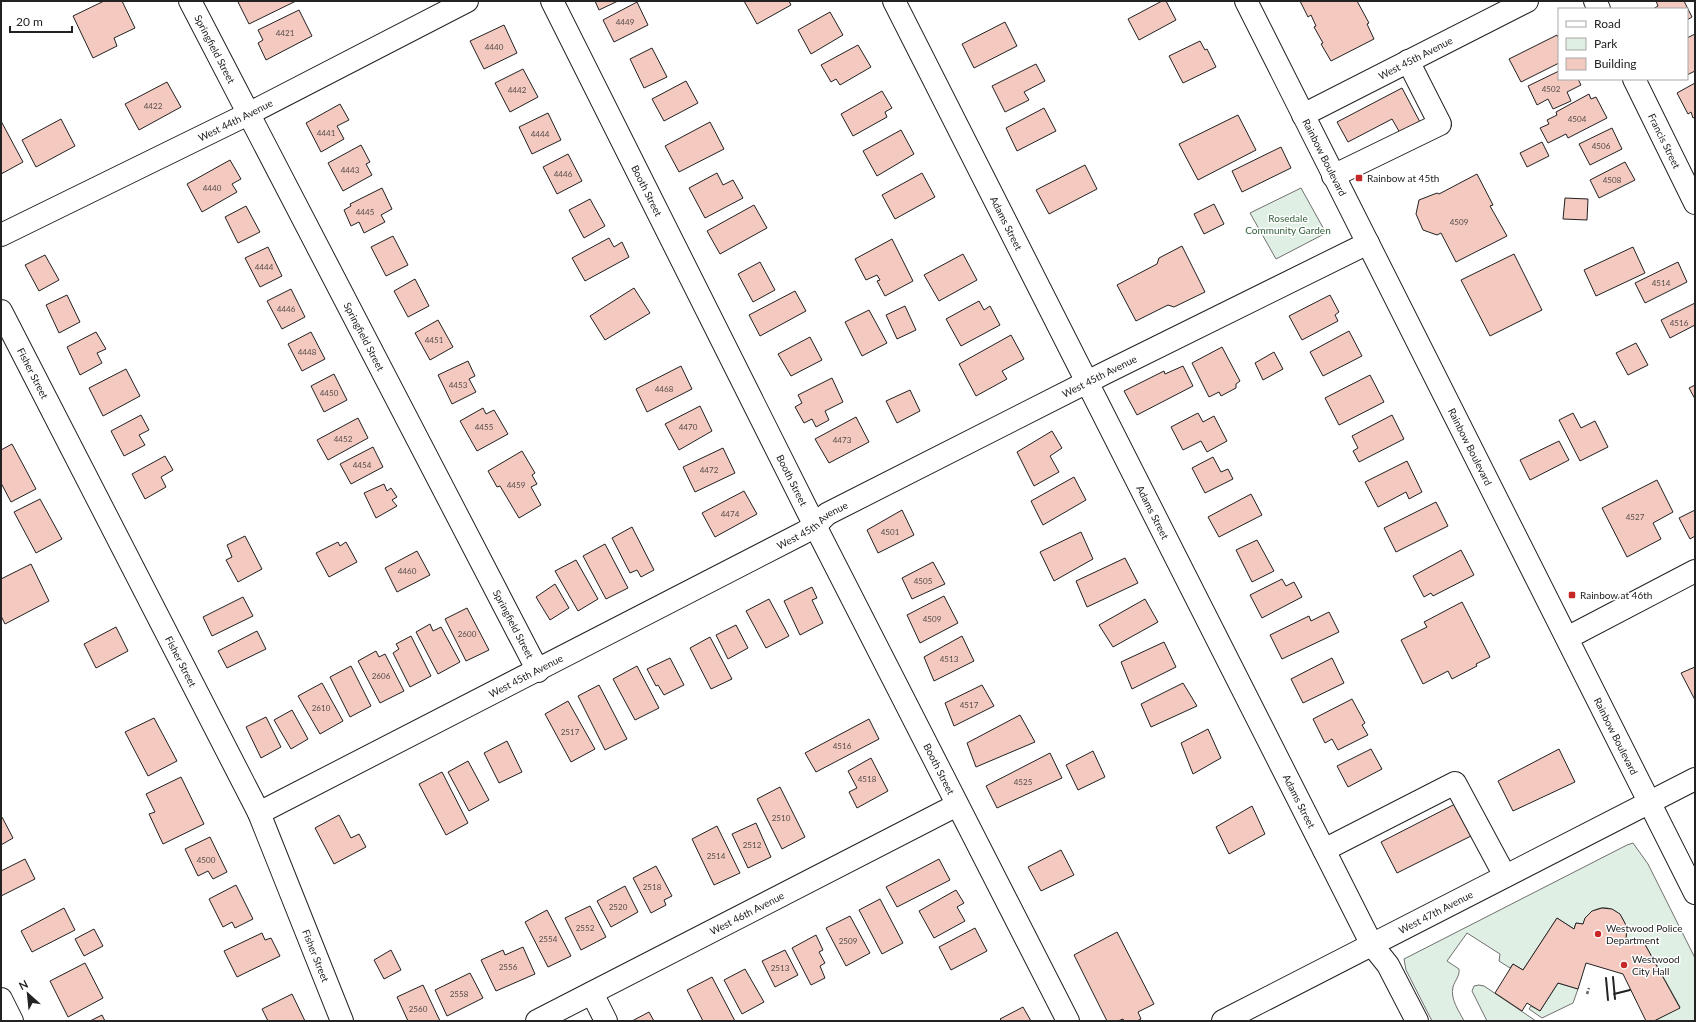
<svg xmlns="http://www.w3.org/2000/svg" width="1696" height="1022" viewBox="0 0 1696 1022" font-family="Lato,sans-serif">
	<rect width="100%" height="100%" fill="#fff"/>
	<!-- green -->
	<path fill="#e0efe3" stroke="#6f6f6f" d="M1301 188 1326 233 1276 259 1250 213Z
		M1633 843 1648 864 1695 958V1021H1657L1656 1020 1680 1007 1642 939 1632 943V940L1626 939C1631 908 1595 895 1583 924L1576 923 1574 929 1557 918 1523 970 1513 964 1510 968 1499 961 1500 954 1467 933 1447 961 1459 969C1460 976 1455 980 1453 987 1450 999 1459 1011 1464 1021H1432L1406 970 1404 959 1627 845Z
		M1558 983 1578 989 1573 1003 1542 1018 1529 1009 1531 1006 1540 1011Z
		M1479 985 1484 986 1536 1021H1487L1472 991 1474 986Z"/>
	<!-- building -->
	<path fill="#f3c9c0" stroke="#222" d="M104 1H122L135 28 114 38 117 46 93 58 73 16Z
		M240 1H296L249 24 238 2Z
		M595 1H618L599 10Z
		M744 1H789L791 5 757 24Z
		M1162 1H1166L1176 20 1139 40 1128 19Z
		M1300 1H1357L1369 23 1367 24 1374 39 1331 61 1321 44 1323 43 1314 27 1316 26 1311 15 1308 17Z
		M1656 1H1684L1692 17 1687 20V9H1653L1658 6Z
		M637 2 648 25 614 42 603 20Z
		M299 10 312 36 266 60 258 43 263 40 258 30Z
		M830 12 843 35 811 54 798 30Z
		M1005 22 1017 46 974 68 962 44Z
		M504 25 517 53 484 69 470 41Z
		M1695 34V71L1687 75V38Z
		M1557 35 1559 39V63L1521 82 1509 59Z
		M1200 41 1205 50 1207 49 1216 67 1183 83 1169 56Z
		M858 45 871 67 840 85 836 79 831 82 821 65Z
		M652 48 667 77 644 88 630 59Z
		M1036 64 1045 81 1024 92 1029 100 1005 112 992 86Z
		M523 69 538 97 510 112 495 83Z
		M1559 71V79H1578L1581 85 1567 92 1571 101 1553 109 1548 99 1537 105 1528 86Z
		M686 81 698 103 664 121 652 99Z
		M167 82 181 107 139 130 125 104Z
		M1695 83V117L1693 118 1691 112 1688 114 1677 93Z
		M1402 88 1420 122 1400 133 1392 119 1348 142 1337 122Z
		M882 91 892 108 885 112 887 117 853 136 841 114Z
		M1589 94 1591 99 1596 97 1607 118 1568 138 1566 134 1548 143 1540 128 1549 124 1547 120 1557 115 1556 112Z
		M340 104 349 120 337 126 344 139 321 152 306 123Z
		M1044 108 1056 131 1017 151 1006 128Z
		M548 113 561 140 532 154 519 127Z
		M1238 115 1256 150 1198 180 1179 144Z
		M61 119 75 146 36 167 22 140Z
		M1 121 23 162 1 174Z
		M710 122 724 149 679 172 665 146Z
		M1612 128 1622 149 1590 165 1579 144Z
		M901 130 914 154 877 176 863 151Z
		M1542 142 1549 156 1527 167 1520 153Z
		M361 145 370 162 366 164 372 175 343 191 328 163Z
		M1281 147 1291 168 1242 192 1232 171Z
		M568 154 582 181 557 194 543 167Z
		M230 160 241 179 232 184 237 192 202 212 187 184Z
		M1625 162 1635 180 1599 198 1590 180Z
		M1085 165 1097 189 1049 214 1036 190Z
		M717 173 723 185 733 180 743 198 705 218 689 188Z
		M922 173 935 197 895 219 882 195Z
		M1477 174 1493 205 1490 206 1507 236 1456 262 1441 233 1437 235 1423 230 1416 214 1419 200 1437 193 1439 194Z
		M382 188 392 209 381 215 385 222 364 233 359 222 351 226 344 210 351 206 350 204Z
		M1565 198 1588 199 1587 220 1563 219Z
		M590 199 605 226 584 238 569 210Z
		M1214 204 1224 224 1204 234 1194 214Z
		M754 205 767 228 720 254 707 231Z
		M246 206 260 232 238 243 225 217Z
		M393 236 408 265 386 276 371 247Z
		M609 238 614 247 622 242 629 257 585 281 572 258Z
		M892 239 913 281 885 296 877 281 880 280 877 275 866 280 855 259Z
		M1182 246 1205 292 1174 307 1168 305 1136 321 1117 285 1157 264 1159 258Z
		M268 247 282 276 260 287 245 258Z
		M1633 247 1645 273 1596 296 1584 270Z
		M963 254 977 280 939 301 924 275Z
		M1514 254 1542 310 1490 336 1461 280Z
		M45 255 59 280 39 291 25 265Z
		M760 262 775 290 753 302 738 274Z
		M1678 262 1687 282 1645 303 1635 283Z
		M415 279 429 306 408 317 394 291Z
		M634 288 650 313 605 340 590 316Z
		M291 289 305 317 282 329 267 301Z
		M795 291 806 311 760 336 749 315Z
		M67 295 80 322 59 333 46 305Z
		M1330 295 1339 312 1335 315 1338 321 1302 340 1289 316Z
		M979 301 984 310 990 306 1000 325 961 346 946 319Z
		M1695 303V325L1670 338 1661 320Z
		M905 306 916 330 897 339 886 315Z
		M869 310 887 343 862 356 845 322Z
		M438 320 453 347 430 360 415 333Z
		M1349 331 1362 356 1323 376 1310 352Z
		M96 332 106 349 97 353 102 363 80 375 67 347Z
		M311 332 325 359 302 371 288 344Z
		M1011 335 1024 359 1002 371 1007 379 976 396 959 364Z
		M810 337 822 360 791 376 778 354Z
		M1636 343 1648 365 1628 375 1616 353Z
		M1222 347 1240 381 1236 384V388L1221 396 1219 392 1209 397 1192 363Z
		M1274 352 1283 369 1263 380 1255 363Z
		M468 361 475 376 469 379 476 392 452 404 438 375Z
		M681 366 692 389 647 412 636 389Z
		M1183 366 1193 386 1137 415 1124 391 1164 371 1165 374Z
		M126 369 140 396 103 416 89 388Z
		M334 374 347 400 324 412 311 386Z
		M1370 375 1384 402 1339 425 1325 398Z
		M832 378 843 402 825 411 829 420 816 427 812 419 804 423 795 407 802 403 798 395Z
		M1695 385V399L1689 388Z
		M910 390 920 411 897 423 886 401Z
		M700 406 712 431 679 450 665 424Z
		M483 408 486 414 494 410 508 434 477 451 460 421Z
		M1198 413 1203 422 1214 416 1227 441 1207 452 1201 441 1183 450 1171 427Z
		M1573 413 1581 428 1595 421 1608 447 1580 461 1559 420Z
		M141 415 149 430 139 435 145 445 124 456 111 431Z
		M1392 415 1404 439 1359 462 1353 451 1358 448 1352 436Z
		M856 417 869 442 829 463 815 439Z
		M358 418 368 438 328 460 317 440Z
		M1052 431 1062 448 1050 456 1059 472 1034 486 1017 452Z
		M1559 441 1569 460 1530 480 1520 460Z
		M12 444 36 489 11 502 1 483V450Z
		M373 447 383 467 351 484 340 464Z
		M723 448 735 473 695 492 683 467Z
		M522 451 535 473 532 475 537 484 531 487 541 505 519 518 500 486 497 487 488 471Z
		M165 456 173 470 161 477 166 487 145 499 132 474Z
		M1213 457 1221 472 1228 469 1233 479 1205 493 1192 468Z
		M1407 461 1422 492 1409 499 1406 492 1378 507 1365 482Z
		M1074 477 1086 500 1043 525 1031 501Z
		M1657 480 1673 512 1653 523 1661 539 1627 557 1602 508Z
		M384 484 387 491 391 488 397 497 392 500 397 506 376 518 364 493Z
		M744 491 757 514 715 537 702 513Z
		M1251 494 1262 515 1219 537 1208 517Z
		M40 499 62 539 36 553 14 512Z
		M1436 502 1448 526 1396 552 1384 528Z
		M902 510 914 535 878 553 867 530Z
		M1695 510V536L1690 539 1679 518Z
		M632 527 654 570 641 577 637 570 630 573 612 538Z
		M1081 532 1093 559 1054 581 1040 552Z
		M245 536 262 569 238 582 226 560 232 557 227 545Z
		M1257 540 1274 571 1252 582 1236 550Z
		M338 542 340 546 346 542 357 562 329 577 316 553Z
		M605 544 628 588 606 599 583 556Z
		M1461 550 1474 575 1433 596 1431 593 1424 597 1413 576Z
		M417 551 430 575 397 592 385 568Z
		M1125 558 1138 583 1087 607 1076 581Z
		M576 560 598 599 578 611 555 571Z
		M933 562 945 584 912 599 902 578Z
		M31 564 49 601 5 624 1 616V579Z
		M1282 579 1286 586 1294 582 1302 597 1262 618 1250 595Z
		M555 584 569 608 550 620 536 597Z
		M812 587 817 598 812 600 823 623 800 635 784 601Z
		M944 596 958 623 920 643 907 615Z
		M243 597 253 616 212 636 203 617Z
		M769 599 789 636 766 648 746 611Z
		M1145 599 1158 622 1113 647 1099 625Z
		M1462 602 1490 657 1476 664 1477 666 1452 679 1448 671 1423 684 1401 640 1427 627 1424 622Z
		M467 608 489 650 466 661 445 619Z
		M1329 612 1339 632 1282 659 1270 635 1309 616 1311 621Z
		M430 624 433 631 441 627 460 662 438 674 416 632Z
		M736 625 748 648 728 659 716 635Z
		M116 627 128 651 96 668 84 644Z
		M257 631 266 649 227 668 218 651Z
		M411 636 431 676 410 687 393 653 399 649 396 644Z
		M962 636 974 661 934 681 924 657Z
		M710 637 732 679 711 689 690 648Z
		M1164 642 1176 667 1132 689 1121 662Z
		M376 651 379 657 385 654 404 691 380 703 358 661Z
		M670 658 684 685 664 695 658 685 656 686 647 669Z
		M1332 658 1344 683 1303 703 1291 679Z
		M351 666 371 706 350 717 330 677Z
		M637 666 659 708 635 720 613 679Z
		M1695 667V700L1681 673Z
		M322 683 343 721 320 734 298 696Z
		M1183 683 1197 706 1151 727 1141 704Z
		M599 685 627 739 605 750 578 696Z
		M982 685 994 706 954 726 945 703Z
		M1352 699 1365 723 1362 725 1368 735 1338 750 1332 739 1325 743 1313 719Z
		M568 701 595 749 571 762 545 714Z
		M292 710 308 739 291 749 274 720Z
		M1020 715 1035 742 976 767 967 743Z
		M266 717 281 747 261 758 246 727Z
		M154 718 177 761 148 776 125 732Z
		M869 719 879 739 816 772 805 753Z
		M1208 729 1221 758 1193 774 1181 743Z
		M507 741 522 772 499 783 484 753Z
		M1371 749 1382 769 1348 787 1337 766Z
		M1559 749 1575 782 1513 811 1498 781Z
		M1093 751 1105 777 1078 790 1066 765Z
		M1050 753 1062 778 997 808 986 786Z
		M871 758 888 791 857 808 849 792 857 788 848 771Z
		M468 761 489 800 469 811 448 772Z
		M442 772 468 823 446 835 419 784Z
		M181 777 204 824 163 844 149 814 155 812 146 794Z
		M780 787 805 837 782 849 757 799Z
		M1457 803 1473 835 1397 873 1381 842Z
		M1252 806 1265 834 1229 854 1216 827Z
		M339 815 351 838 359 834 366 847 334 864 315 828Z
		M2 817 13 838 1 845V818Z
		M756 823 771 857 748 868 732 834Z
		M717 826 740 873 714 885 692 839Z
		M210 837 227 872 213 879 208 871 198 876 185 849Z
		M1061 850 1074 875 1041 891 1028 867Z
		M25 859 35 879 1 896V871Z
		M939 859 950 880 897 907 886 887Z
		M656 866 672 896 664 900 666 905 651 913 633 878Z
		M236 885 253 919 235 928 232 922 223 927 209 899Z
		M625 886 638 912 611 927 597 901Z
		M956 890 964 903 957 907 965 921 934 938 919 911Z
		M880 899 903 943 882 954 859 910Z
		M590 906 606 937 581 950 565 918Z
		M64 908 75 930 32 952 21 931Z
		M1602 908 1612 909 1620 914 1627 927 1626 939 1632 940V943L1642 939 1680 1008 1654 1021H1646L1623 974 1586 963 1578 989 1558 983 1540 1011 1527 1003 1522 1011 1495 993 1513 964 1523 970 1557 918 1574 929 1576 923 1583 924 1585 918 1592 911Z
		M547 910 571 956 548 967 525 922Z
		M850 916 870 953 846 966 826 928Z
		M975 928 987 951 951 970 939 947Z
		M94 929 103 946 84 956 75 939Z
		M1117 932 1154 1004 1138 1012 1141 1019 1137 1021H1124L1123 1019 1118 1021H1107L1074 955Z
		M262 933 265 940 271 938 280 956 237 977 224 951Z
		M816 935 823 950 819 952 825 963 820 966 825 978 811 985 792 948Z
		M523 947 535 974 496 991 481 960 503 950 505 955Z
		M391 950 401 970 384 979 374 960Z
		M785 950 798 975 775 987 762 961Z
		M85 963 103 998 68 1017 50 981Z
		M745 969 764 1002 742 1014 724 980Z
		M470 973 483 998 447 1016 435 990Z
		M712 977 735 1021H703L687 990Z
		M423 985 440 1021H408L397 997Z
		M292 994 305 1021H268L262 1009Z
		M1023 1007 1031 1021H1002L1000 1019Z
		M649 1012 654 1021H632Z
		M102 1015 105 1021H90Z"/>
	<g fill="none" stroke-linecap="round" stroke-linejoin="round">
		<!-- minor casing -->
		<g stroke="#222" stroke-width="24">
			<g id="minor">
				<path id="s1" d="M190 1 538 671"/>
				<path id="s2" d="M552 1 806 508 1068 1021"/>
				<path id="s3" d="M894 1 1324 850 1372 945 1388 965 1417 1021"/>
				<path d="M1595 1 1599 9"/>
				<path id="s4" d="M1634 79 1695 203"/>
				<path id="s5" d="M1303 115 1527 1"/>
				<path d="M1333 176 1440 124 1408 61"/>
				<path id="s6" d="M1 235 248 114 467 1"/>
				<path id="s7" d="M1 311 259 813 342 1021"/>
				<path d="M1567 638 1695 571"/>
				<path id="s8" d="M259 813 803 533 815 526 827 514 1107 372 1368 243"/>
				<path d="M1324 850 1455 783 1505 876"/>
				<path d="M592 993 606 1021"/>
				<path d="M1 999 12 1021"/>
				<path id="s9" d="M537 1021 957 805"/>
				<path id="s10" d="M1223 1021 1695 779"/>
			</g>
		</g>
		<!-- major casing -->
		<g stroke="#222" stroke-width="24">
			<g id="major">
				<path id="s11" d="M1246 1 1695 893"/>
			</g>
		</g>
		<!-- path -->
		<path stroke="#646464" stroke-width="2.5" stroke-dasharray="3 2" stroke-linecap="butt" d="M1587 994 1589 988"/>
		<!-- minor -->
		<use href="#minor" stroke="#fff" stroke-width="22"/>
		<!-- major -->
		<use href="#major" stroke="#fff" stroke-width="22"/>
		<!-- wall -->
		<path stroke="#222" stroke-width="2" d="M1613 977 1615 999
			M1606 978 1608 1000
			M1614 994 1630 990"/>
	</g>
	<!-- markers -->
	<g fill="#c62828" stroke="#fff" stroke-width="1.5">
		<rect x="1355" y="174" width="8" height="8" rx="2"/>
		<rect x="1568" y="591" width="8" height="8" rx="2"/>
		<circle cx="1598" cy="934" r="4"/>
		<circle cx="1624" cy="965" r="4"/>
	</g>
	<g text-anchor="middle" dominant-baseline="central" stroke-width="3" stroke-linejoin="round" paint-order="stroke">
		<!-- number labels -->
		<g font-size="8" fill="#564c4a">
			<text x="625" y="22">4449</text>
			<text x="285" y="33">4421</text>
			<text x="494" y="47">4440</text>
			<text x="1551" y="89">4502</text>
			<text x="517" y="90">4442</text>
			<text x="153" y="106">4422</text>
			<text x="1577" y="119">4504</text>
			<text x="326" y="133">4441</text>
			<text x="540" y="134">4444</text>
			<text x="1601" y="146">4506</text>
			<text x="350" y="170">4443</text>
			<text x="563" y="174">4446</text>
			<text x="1612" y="180">4508</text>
			<text x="212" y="188">4440</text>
			<text x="365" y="212">4445</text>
			<text x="1459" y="222">4509</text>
			<text x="264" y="267">4444</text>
			<text x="1661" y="283">4514</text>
			<text x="286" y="309">4446</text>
			<text x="1679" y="323">4516</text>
			<text x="434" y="340">4451</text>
			<text x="307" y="352">4448</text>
			<text x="458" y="385">4453</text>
			<text x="664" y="389">4468</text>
			<text x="329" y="393">4450</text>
			<text x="484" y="427">4455</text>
			<text x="688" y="427">4470</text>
			<text x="343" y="439">4452</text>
			<text x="842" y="440">4473</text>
			<text x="362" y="465">4454</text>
			<text x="709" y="470">4472</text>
			<text x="516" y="485">4459</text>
			<text x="730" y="514">4474</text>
			<text x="1635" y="517">4527</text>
			<text x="890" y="532">4501</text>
			<text x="407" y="571">4460</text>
			<text x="923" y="581">4505</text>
			<text x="932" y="619">4509</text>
			<text x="467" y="634">2600</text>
			<text x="949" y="659">4513</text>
			<text x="381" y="676">2606</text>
			<text x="969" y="705">4517</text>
			<text x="321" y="708">2610</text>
			<text x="570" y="732">2517</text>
			<text x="842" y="746">4516</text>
			<text x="867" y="779">4518</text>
			<text x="1023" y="782">4525</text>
			<text x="781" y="818">2510</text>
			<text x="752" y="845">2512</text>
			<text x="716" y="856">2514</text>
			<text x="206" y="860">4500</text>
			<text x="652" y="887">2518</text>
			<text x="618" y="907">2520</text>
			<text x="585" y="928">2552</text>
			<text x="548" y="939">2554</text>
			<text x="848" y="941">2509</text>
			<text x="508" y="967">2556</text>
			<text x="780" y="968">2513</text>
			<text x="459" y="994">2558</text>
			<text x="418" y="1009">2560</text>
		</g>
		<!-- street labels -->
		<g font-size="10" fill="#222" stroke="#fff">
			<text stroke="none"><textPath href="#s1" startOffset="54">Springfield Street</textPath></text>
			<text stroke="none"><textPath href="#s5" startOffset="126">West 45th Avenue</textPath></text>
			<text stroke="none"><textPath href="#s6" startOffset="261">West 44th Avenue</textPath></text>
			<text stroke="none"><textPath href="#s4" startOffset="69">Francis Street</textPath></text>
			<text stroke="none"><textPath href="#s11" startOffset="175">Rainbow Boulevard</textPath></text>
			<text stroke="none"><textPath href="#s2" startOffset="212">Booth Street</textPath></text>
			<text stroke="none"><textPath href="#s3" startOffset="249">Adams Street</textPath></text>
			<text stroke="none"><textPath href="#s1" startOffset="378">Springfield Street</textPath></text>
			<text stroke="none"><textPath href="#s7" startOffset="70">Fisher Street</textPath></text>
			<text stroke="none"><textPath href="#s8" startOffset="948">West 45th Avenue</textPath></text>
			<text stroke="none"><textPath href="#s11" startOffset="499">Rainbow Boulevard</textPath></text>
			<text stroke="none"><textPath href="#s2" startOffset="536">Booth Street</textPath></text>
			<text stroke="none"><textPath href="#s3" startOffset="573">Adams Street</textPath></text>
			<text stroke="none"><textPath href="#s8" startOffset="624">West 45th Avenue</textPath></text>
			<text stroke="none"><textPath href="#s1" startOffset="702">Springfield Street</textPath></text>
			<text stroke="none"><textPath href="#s7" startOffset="394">Fisher Street</textPath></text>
			<text stroke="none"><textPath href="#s8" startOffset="300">West 45th Avenue</textPath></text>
			<text stroke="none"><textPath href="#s11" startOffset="823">Rainbow Boulevard</textPath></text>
			<text stroke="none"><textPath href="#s2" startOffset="860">Booth Street</textPath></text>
			<text stroke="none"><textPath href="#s3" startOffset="897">Adams Street</textPath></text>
			<text stroke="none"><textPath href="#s10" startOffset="239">West 47th Avenue</textPath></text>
			<text stroke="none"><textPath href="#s9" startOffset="236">West 46th Avenue</textPath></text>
			<text stroke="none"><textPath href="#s7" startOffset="718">Fisher Street</textPath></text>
		</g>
		<!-- poi labels -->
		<g font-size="10" fill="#222" stroke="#fff" text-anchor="start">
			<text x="1367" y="178">Rainbow at 45th</text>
			<text x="1580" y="595">Rainbow at 46th</text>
			<text x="1606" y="928">Westwood Police<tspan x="1606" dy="12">Department</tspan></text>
			<text x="1632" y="959">Westwood<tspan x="1632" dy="12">City Hall</tspan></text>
		</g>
		<!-- park labels -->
		<g font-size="10" fill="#2f5e38" stroke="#fff">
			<text x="1288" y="218">Rosedale<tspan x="1288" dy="12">Community Garden</tspan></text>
		</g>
	</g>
	<!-- border -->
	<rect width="1696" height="1022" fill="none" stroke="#222222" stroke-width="4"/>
	<!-- legend -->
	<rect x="1558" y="8" width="130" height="72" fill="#ffffff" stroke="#a7a7a7"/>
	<rect x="1566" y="21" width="20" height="6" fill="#ffffff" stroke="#a7a7a7"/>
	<text x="1594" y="28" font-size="12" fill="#222222">Road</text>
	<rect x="1566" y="38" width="20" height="12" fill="#e0efe3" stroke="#a7a7a7"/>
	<text x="1594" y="48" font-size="12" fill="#222222">Park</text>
	<rect x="1566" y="58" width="20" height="12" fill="#f3c9c0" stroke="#a7a7a7"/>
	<text x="1594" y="68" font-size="12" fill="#222222">Building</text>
	<!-- north arrow -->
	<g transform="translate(28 994) rotate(333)" stroke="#ffffff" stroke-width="3" paint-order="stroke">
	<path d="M0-3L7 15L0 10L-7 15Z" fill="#222222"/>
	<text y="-6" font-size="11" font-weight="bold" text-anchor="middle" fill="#222222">N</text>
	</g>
	<!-- scale -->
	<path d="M10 26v6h62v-6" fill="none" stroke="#222222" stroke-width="2"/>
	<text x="16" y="26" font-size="12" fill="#222222" stroke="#ffffff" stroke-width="3" paint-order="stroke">20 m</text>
</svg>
